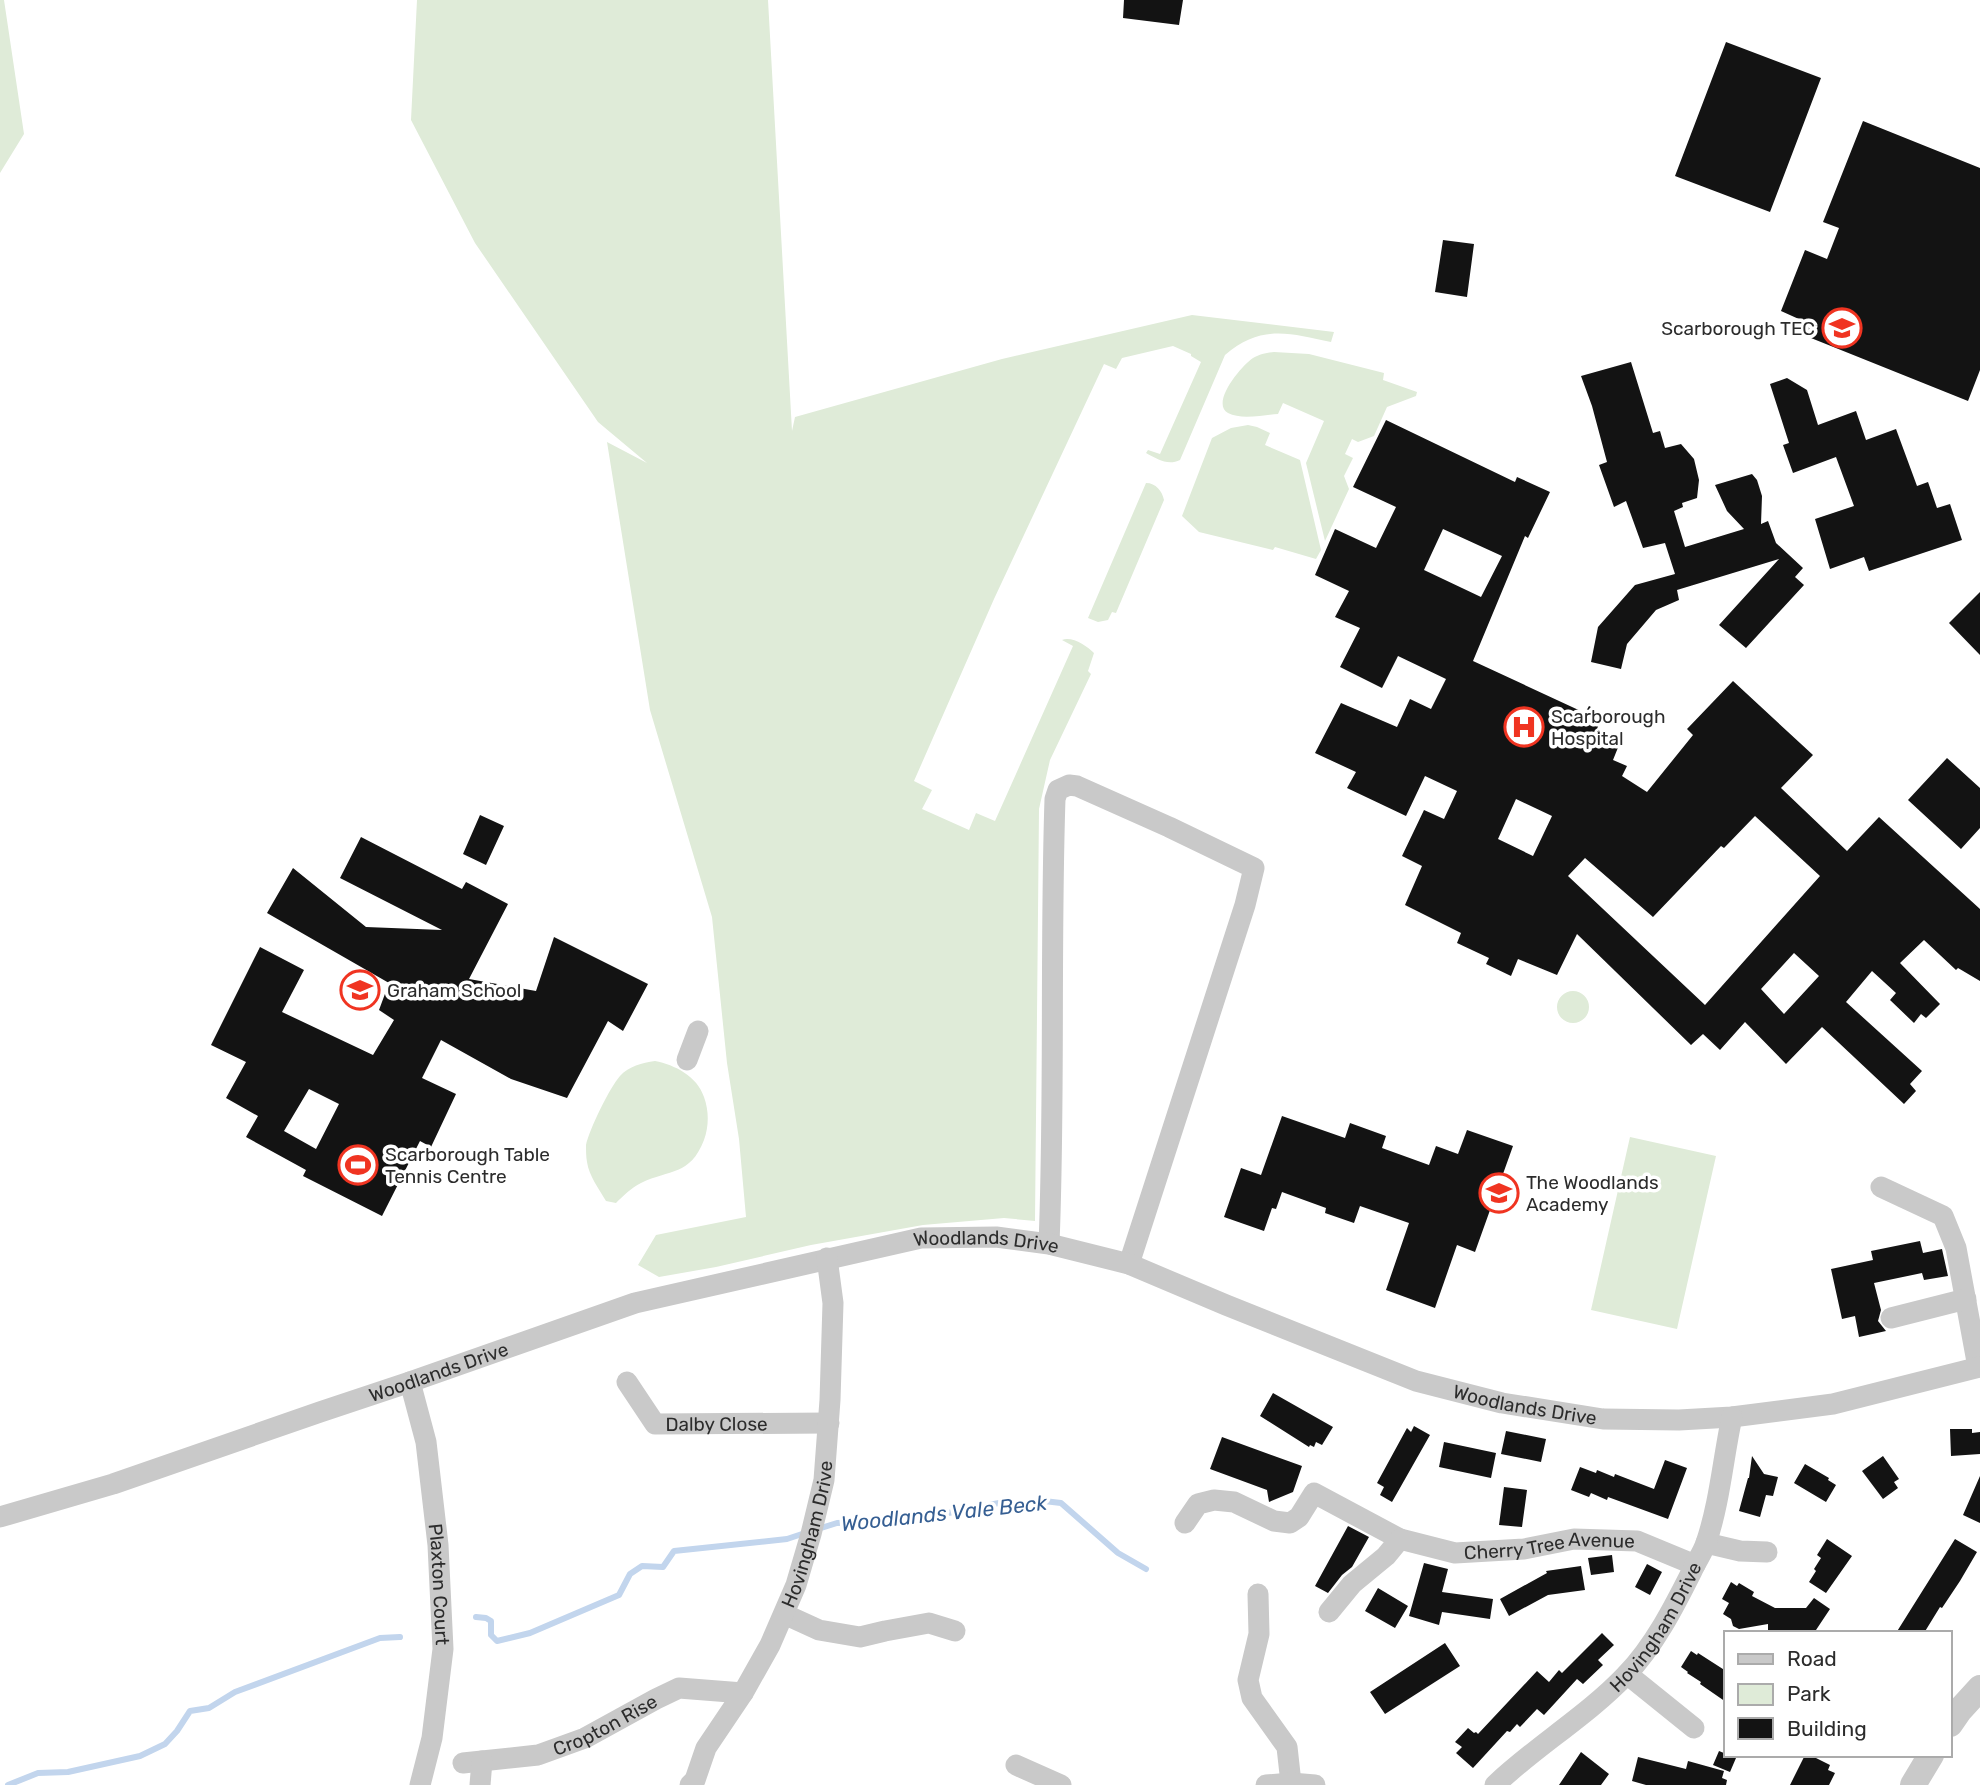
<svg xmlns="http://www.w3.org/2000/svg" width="1980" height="1785" viewBox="0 0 1980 1785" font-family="Rubik,sans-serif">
	<rect width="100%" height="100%" fill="#fff"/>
	<!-- green -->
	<path fill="#dfebd8" d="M0 0H4L24 134 0 173Z
		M417 0H768L792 431 795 417 1002 359 1192 315 1334 332 1331 342C1289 333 1261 324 1225 355L1180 460C1168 466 1157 459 1146 453L1148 450 1160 454 1201 362 1191 356V354L1173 346 1122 358 1116 369 1104 364 994 599 914 781 932 790 922 809 969 830 976 813 995 821 1073 646 1062 640C1072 636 1087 646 1094 653L1088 671 1091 674 1050 760 1039 809 1035 1221 1004 1218 923 1225 811 1245 716 1267 659 1277 638 1265 656 1235 746 1217 739 1139 727 1063 712 917 650 710 607 442 647 463 598 422 475 243 411 120Z
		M1274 352 1309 354 1384 373 1383 380 1417 392 1416 396 1387 407 1374 436 1358 442 1352 439 1345 454 1353 458 1344 476 1349 489 1325 541 1306 463 1324 421 1283 403 1278 414C1263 415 1241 420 1228 413 1210 403 1242 365 1253 358 1260 354 1266 353 1274 352Z
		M1248 425 1257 427 1270 433 1265 445 1300 460 1321 550 1316 559 1275 547 1273 550 1199 532 1182 516 1212 438 1231 428Z
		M1146 483C1156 483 1162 491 1164 500L1116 613 1112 612 1108 620 1098 622 1088 618Z
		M1557 1007a16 16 0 1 1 32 0a16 16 0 1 1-32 0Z
		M655 1061C675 1065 697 1076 704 1097 709 1111 709 1126 704 1140 690 1176 670 1169 641 1183 631 1188 623 1196 616 1203L606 1201C599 1189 589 1176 587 1162 586 1157 586 1150 586 1145 589 1130 610 1087 620 1076 629 1066 642 1063 655 1061Z
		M1630 1137 1716 1156 1677 1329 1591 1310Z"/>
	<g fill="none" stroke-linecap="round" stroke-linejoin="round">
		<!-- stream -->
		<path stroke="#c2d5ed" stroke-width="6" d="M818 1529 837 1523 913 1520 999 1503 1022 1507 1044 1501 1061 1503 1118 1553 1146 1569
			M476 1617 486 1618 491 1621V1635L497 1641 530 1633 619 1595 630 1574 642 1566 663 1567 674 1551 787 1539 808 1532
			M8 1785 38 1773 68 1772 140 1756 165 1744 177 1731 190 1711 209 1708 235 1692 380 1638 400 1637"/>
	</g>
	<!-- building -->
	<path fill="#131313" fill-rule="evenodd" d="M1124 0H1183L1179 25 1123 18Z
		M1726 42 1821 78 1770 212 1675 176Z
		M1863 121 1980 168V370L1968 401 1796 332 1801 320 1781 311 1805 250 1827 259 1839 228 1823 222Z
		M1443 240 1474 244 1467 297 1435 292Z
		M1631 362 1653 433 1660 431 1665 448 1681 444 1694 459 1699 480 1697 498 1682 503 1683 507 1674 511 1685 547 1744 529 1727 511 1715 485 1752 474 1757 480 1762 496 1761 524 1768 521 1776 543 1803 568 1795 577 1804 585 1746 648 1719 625 1779 559 1677 590 1679 600 1656 610 1627 644 1621 669 1591 662 1598 627 1635 585 1675 574 1665 543 1643 548 1626 501 1614 507 1599 465 1607 462 1592 406 1581 376Z
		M1787 378 1807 390 1818 425 1856 411 1866 440 1896 429 1917 486 1928 482 1937 508 1950 504 1962 540 1869 571 1864 557 1830 569 1815 519 1854 506 1836 457 1793 473 1783 445 1789 443 1770 384Z
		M1386 420 1515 482 1517 477 1550 492 1528 538 1525 536 1473 661 1585 713 1589 706 1603 713 1597 729 1621 740 1613 760 1627 766 1622 776 1647 792 1693 735 1687 729 1733 681 1813 755 1781 788 1847 851 1879 817 1980 909V981L1958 968 1956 970 1924 940 1900 963 1940 1004 1926 1018 1921 1014 1914 1023 1890 1000 1896 993 1872 971 1846 1002 1922 1071 1910 1084 1916 1091 1904 1104 1822 1027 1786 1064 1745 1022 1720 1050 1703 1034 1691 1045 1577 934 1557 975 1518 959 1511 976 1486 964 1489 958 1457 943 1461 933 1405 905 1422 866 1402 856 1424 810 1444 819 1457 791 1425 776 1406 816 1347 788 1356 772 1315 753 1341 703 1397 727 1410 699 1431 709 1446 679 1398 656 1382 688 1340 667 1360 628 1335 617 1349 591 1315 575 1335 529 1376 548 1396 507 1353 487ZM1443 529 1502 556 1481 597 1424 570ZM1516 799 1552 816 1533 856 1498 839ZM1755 816 1820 876 1705 1005 1568 876 1585 858 1653 917 1721 846 1724 848ZM1794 953 1819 976 1784 1014 1761 989Z
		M1980 592V655L1949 623Z
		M1947 758 1980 788V828L1961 849 1908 800Z
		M480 815 504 826 486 865 463 854Z
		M361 837 462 889 466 882 508 904 469 979 536 991 554 937 648 984 623 1031 608 1021 567 1098 511 1079 441 1040 422 1078 456 1094 431 1147 420 1141 382 1216 303 1176 306 1170 246 1137 258 1116 226 1098 246 1062 211 1045 260 947 304 970 282 1012 373 1055 394 1020 379 1010 389 983 267 913 293 868 366 927 442 930 340 878ZM309 1089 339 1104 316 1149 284 1131Z
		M1282 1116 1345 1138 1350 1123 1386 1136 1382 1148 1429 1165 1436 1146 1458 1154 1467 1130 1513 1146 1475 1252 1457 1245 1435 1308 1386 1290 1409 1223 1360 1206 1354 1223 1325 1213 1326 1208 1282 1192 1276 1209 1272 1208 1264 1231 1224 1217 1241 1168 1261 1175Z
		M1920 1241 1923 1253 1942 1249 1948 1276 1924 1280 1922 1273 1874 1283 1881 1310 1878 1321 1886 1331 1859 1337 1855 1316 1842 1319 1831 1269 1873 1260 1871 1251Z
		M1273 1393 1333 1427 1322 1445 1316 1442 1314 1447 1310 1445 1309 1447 1260 1416Z
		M1414 1426 1430 1435 1392 1502 1380 1495 1384 1487 1377 1483 1407 1428 1411 1432Z
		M1950 1429H1972V1433L1980 1432V1454L1951 1456Z
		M1506 1431 1546 1439 1541 1462 1501 1454Z
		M1222 1437 1302 1466 1293 1492 1269 1502 1267 1490 1210 1469Z
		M1444 1442 1496 1453 1491 1478 1439 1467Z
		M1752 1456 1764 1474 1778 1477 1773 1496 1766 1495 1760 1517 1739 1511 1748 1478H1749Z
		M1883 1456 1899 1479 1894 1482 1898 1488 1883 1499 1862 1471Z
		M1665 1460 1687 1468 1668 1519 1608 1497 1607 1500 1591 1493 1589 1497 1571 1490 1580 1467 1596 1473 1597 1470 1614 1477 1615 1474 1654 1489Z
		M1805 1464 1829 1478 1828 1480 1836 1485 1826 1502 1794 1483Z
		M1980 1476V1523L1963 1515Z
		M1504 1487 1527 1490 1522 1527 1499 1525Z
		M1348 1526 1369 1537 1352 1567 1342 1575 1328 1593 1315 1586Z
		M1827 1539 1852 1556 1826 1593 1809 1582 1816 1571 1814 1569 1821 1558 1817 1555Z
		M1955 1539 1977 1552 1960 1581 1942 1608 1940 1607 1924 1633H1896Z
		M1612 1555 1614 1572 1591 1575 1588 1558Z
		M1424 1563 1448 1569 1442 1592 1493 1599 1490 1619 1442 1612 1439 1625 1409 1616Z
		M1647 1564 1662 1572 1650 1595 1635 1587Z
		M1581 1566 1585 1590 1548 1595 1509 1616 1500 1599 1547 1573 1546 1571Z
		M1731 1582 1737 1586 1739 1583 1754 1592 1752 1596 1775 1608H1806L1814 1598 1830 1609 1814 1633H1768V1624L1739 1629 1733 1626 1731 1619 1723 1614 1729 1603 1722 1599Z
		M1378 1588 1408 1606 1395 1628 1365 1611Z
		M1602 1633 1614 1645 1598 1660 1603 1665 1583 1684 1577 1679 1544 1715 1537 1709 1520 1727 1517 1724 1510 1732 1507 1731 1473 1768 1456 1753 1462 1747 1455 1742 1468 1728 1474 1733 1476 1732 1478 1734 1537 1671 1549 1682 1559 1670 1562 1673Z
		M1445 1643 1460 1666 1385 1714 1370 1692Z
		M1691 1651 1697 1655 1698 1653 1726 1671V1702L1700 1684 1701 1682 1687 1673 1688 1672 1681 1667Z
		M1719 1751 1736 1758 1730 1772 1713 1765Z
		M1581 1752 1609 1774 1601 1785H1559Z
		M1805 1755H1810L1830 1765 1828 1770 1835 1773 1829 1785H1790Z
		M1638 1757 1686 1769 1688 1761 1724 1771 1722 1778 1727 1780 1726 1785H1646L1632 1781Z"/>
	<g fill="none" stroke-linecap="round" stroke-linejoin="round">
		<!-- minor -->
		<g stroke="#c9c9c9" stroke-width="21">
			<path d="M687 1060 698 1031"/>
			<path d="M1881 1187 1943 1216 1956 1248 1978 1367"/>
			<path d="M1049 1244C1055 1096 1050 948 1055 799L1058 790 1069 785 1077 786 1169 827 1254 868 1245 905 1129 1264"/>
			<path d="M1891 1318 1966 1299"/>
			<path id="s1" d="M410 1382 426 1442 438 1545 443 1649 432 1738 420 1785"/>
			<path id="s2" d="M627 1382 655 1424 829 1423"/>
			<path id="s3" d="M0 1517 113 1484 320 1412 410 1382 635 1303 921 1238 996 1237 1049 1244 1129 1264 1226 1305 1416 1381 1502 1403 1603 1419 1679 1420 1732 1417 1833 1404 1980 1367"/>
			<path d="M1185 1523 1198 1504 1214 1500 1234 1502 1274 1521 1290 1523 1299 1517 1314 1493 1400 1539"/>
			<path d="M1706 1543 1740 1551 1767 1552"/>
			<path d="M1258 1594 1259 1634 1248 1680 1252 1698 1287 1747 1291 1783"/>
			<path id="s4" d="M1329 1612 1352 1584 1386 1556 1400 1539 1455 1553 1524 1549 1574 1539 1637 1541 1695 1565"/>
			<path d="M784 1614 819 1630 860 1637 885 1631 929 1623 955 1631"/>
			<path d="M1627 1674 1694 1728"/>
			<path id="s5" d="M463 1763 538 1755 585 1738 656 1699 679 1688 743 1693"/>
			<path d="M1016 1765 1061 1785"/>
			<path d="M480 1785 482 1761"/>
			<path id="s6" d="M690 1785 695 1780 706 1748 743 1693 770 1645 796 1585 811 1534 824 1480 830 1400 833 1303 827 1258"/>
			<path d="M1266 1785 1291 1783 1315 1785"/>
			<path id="s7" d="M1495 1785C1536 1746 1587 1716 1626 1675 1654 1646 1674 1607 1692 1571 1696 1562 1703 1552 1706 1543 1720 1502 1723 1458 1732 1417"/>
		</g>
		<!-- tertiary -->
		<path stroke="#c9c9c9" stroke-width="26" d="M1950 1724 1959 1711 1980 1688
			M1913 1785 1931 1755"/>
	</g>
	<!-- icons -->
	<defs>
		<g id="university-ring" transform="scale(2.0125)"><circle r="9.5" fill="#fff" stroke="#f03421" stroke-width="1.5"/><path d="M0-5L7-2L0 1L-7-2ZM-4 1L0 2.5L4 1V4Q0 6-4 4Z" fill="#f03421"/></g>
		<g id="hospital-ring" transform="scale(2.0125)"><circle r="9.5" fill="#fff" stroke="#f03421" stroke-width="1.5"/><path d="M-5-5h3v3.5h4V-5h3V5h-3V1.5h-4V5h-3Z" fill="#f03421"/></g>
		<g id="school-ring" transform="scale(2.0125)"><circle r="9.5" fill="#fff" stroke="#f03421" stroke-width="1.5"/><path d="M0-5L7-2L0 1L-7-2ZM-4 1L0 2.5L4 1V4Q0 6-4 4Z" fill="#f03421"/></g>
		<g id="stadium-ring" transform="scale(2.0125)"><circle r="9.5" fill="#fff" stroke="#f03421" stroke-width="1.5"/><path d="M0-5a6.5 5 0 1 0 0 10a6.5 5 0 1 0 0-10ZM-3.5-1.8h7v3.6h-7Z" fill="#f03421"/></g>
	</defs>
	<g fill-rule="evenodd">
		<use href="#university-ring" x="1842" y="328"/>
		<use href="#hospital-ring" x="1524" y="727"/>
		<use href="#school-ring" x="360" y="990"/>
		<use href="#stadium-ring" x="358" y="1165"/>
		<use href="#school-ring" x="1499" y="1193"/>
	</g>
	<g text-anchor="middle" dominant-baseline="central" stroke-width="7" stroke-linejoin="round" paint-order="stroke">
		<!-- poi labels -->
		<g font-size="19" fill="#2c2c2c" stroke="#fff" text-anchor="start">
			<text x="1815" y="328" text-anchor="end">Scarborough TEC</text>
			<text x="1551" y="716">Scarborough<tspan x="1551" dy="22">Hospital</tspan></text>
			<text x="387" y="990">Graham School</text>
			<text x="385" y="1154">Scarborough Table<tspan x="385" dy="22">Tennis Centre</tspan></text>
			<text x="1526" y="1182">The Woodlands<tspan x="1526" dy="22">Academy</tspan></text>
		</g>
		<!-- street labels -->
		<g font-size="19" fill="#2c2c2c" stroke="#fff">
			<text stroke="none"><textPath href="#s3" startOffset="1029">Woodlands Drive</textPath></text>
			<text stroke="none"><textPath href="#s3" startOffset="462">Woodlands Drive</textPath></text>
			<text stroke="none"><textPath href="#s3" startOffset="1596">Woodlands Drive</textPath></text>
			<text stroke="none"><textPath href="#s2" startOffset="112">Dalby Close</textPath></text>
			<text stroke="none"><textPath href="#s6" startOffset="280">Hovingham Drive</textPath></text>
			<text stroke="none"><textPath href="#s4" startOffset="254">Cherry Tree Avenue</textPath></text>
			<text stroke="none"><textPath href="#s1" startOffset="205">Plaxton Court</textPath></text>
			<text stroke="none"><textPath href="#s7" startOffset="228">Hovingham Drive</textPath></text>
			<text stroke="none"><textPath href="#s5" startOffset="149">Cropton Rise</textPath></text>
		</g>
		<!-- water labels -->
		<g font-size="21" font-style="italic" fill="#365f93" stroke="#fff">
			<text transform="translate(944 1513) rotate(-6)">Woodlands Vale Beck</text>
		</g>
	</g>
	<!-- legend -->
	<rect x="1724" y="1631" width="228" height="126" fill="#ffffff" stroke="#ababab" stroke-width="2"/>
	<rect x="1738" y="1654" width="35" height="10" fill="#c9c9c9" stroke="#ababab" stroke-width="2"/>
	<text x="1787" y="1666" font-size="21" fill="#2c2c2c">Road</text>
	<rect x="1738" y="1684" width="35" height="21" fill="#dfebd8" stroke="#ababab" stroke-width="2"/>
	<text x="1787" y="1701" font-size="21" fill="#2c2c2c">Park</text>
	<rect x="1738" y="1718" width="35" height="21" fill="#131313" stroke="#ababab" stroke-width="2"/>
	<text x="1787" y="1736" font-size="21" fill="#2c2c2c">Building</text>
</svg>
